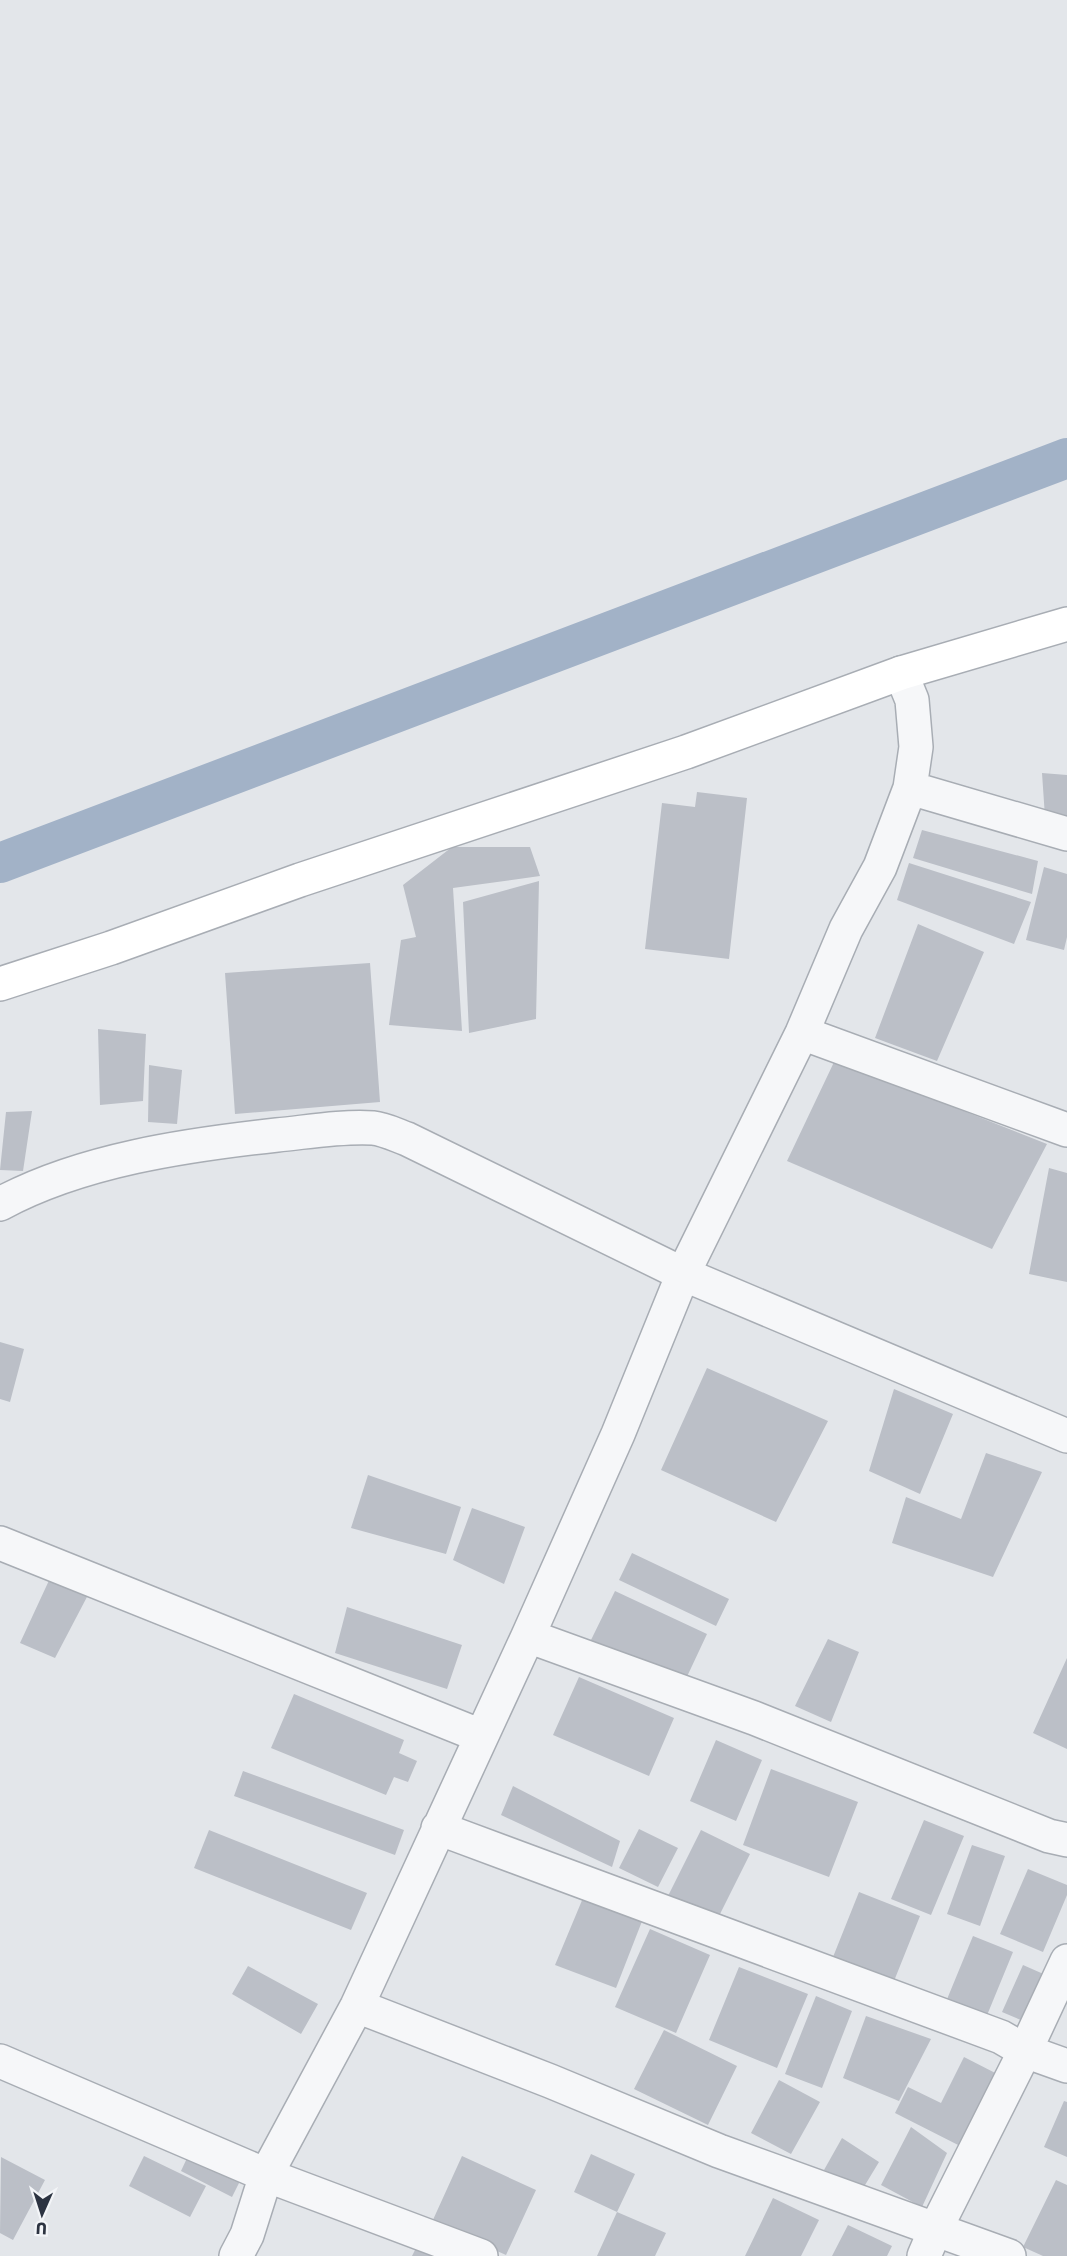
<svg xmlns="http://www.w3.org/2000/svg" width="1067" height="2256" viewBox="0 0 1067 2256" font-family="Jost,sans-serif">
	<rect width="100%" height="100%" fill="#e3e6ea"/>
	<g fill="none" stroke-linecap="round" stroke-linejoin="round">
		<!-- canal -->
		<path stroke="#a2b2c7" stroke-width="40" d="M0 863 1067 458"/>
	</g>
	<!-- building -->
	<path fill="#bbbfc7" d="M1042 773 1067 775V820L1045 817Z
		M697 792 747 798 729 959 645 949 662 803 695 807Z
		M922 830 1038 861 1032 894 913 858Z
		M452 847H530L540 876 453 888 462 1031 389 1025 401 940 416 937 403 885Z
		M909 863 1031 902 1014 944 897 900Z
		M1044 867 1067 874V937L1064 950 1026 940Z
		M539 881 536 1019 469 1033 463 902Z
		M918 924 984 952 937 1061 875 1038Z
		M370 963 380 1102 235 1114 225 973Z
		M98 1029 146 1034 143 1101 100 1105Z
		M835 1060 1047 1144 992 1249 787 1161Z
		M149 1065 182 1070 177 1124 148 1122Z
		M32 1111 23 1171 0 1170 6 1112Z
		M1049 1168 1067 1173V1282L1029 1274Z
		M0 1342 24 1349 10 1402 0 1399Z
		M707 1368 828 1421 776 1522 661 1470Z
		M894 1389 953 1414 920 1494 869 1471Z
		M986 1453 1042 1472 993 1577 892 1543 906 1497 961 1519Z
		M368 1475 461 1507 446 1554 351 1528Z
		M472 1508 525 1527 504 1584 453 1560Z
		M632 1553 729 1599 716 1626 619 1580Z
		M52 1574 88 1595 55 1658 20 1643Z
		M615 1591 707 1634 684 1683 591 1640Z
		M347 1607 462 1645 447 1689 335 1653Z
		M828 1639 859 1652 831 1722 795 1706Z
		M1067 1658V1749L1033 1733Z
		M579 1677 674 1718 649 1776 553 1735Z
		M294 1694 404 1740 399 1753 417 1761 408 1782 394 1777 386 1795 271 1748Z
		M716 1740 762 1760 736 1821 690 1801Z
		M771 1769 858 1802 829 1877 743 1845Z
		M243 1771 404 1830 395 1855 234 1796Z
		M513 1786 620 1841 612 1867 501 1815Z
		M924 1820 964 1836 931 1915 891 1899Z
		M639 1829 678 1848 658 1887 619 1868Z
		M209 1830 367 1893 351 1930 194 1868Z
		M701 1830 750 1854 717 1920 668 1896Z
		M972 1845 1005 1856 980 1926 947 1914Z
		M1028 1869 1067 1885V1895L1043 1952 1000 1934Z
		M588 1886 646 1911 616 1988 555 1965Z
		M859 1892 920 1916 890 1991 829 1967Z
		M650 1929 710 1955 676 2033 615 2007Z
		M973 1936 1013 1952 983 2025 943 2009Z
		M1023 1965 1048 1976 1028 2023 1002 2012Z
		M248 1966 318 2004 301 2034 232 1994Z
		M739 1967 808 1994 777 2068 709 2040Z
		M816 1996 852 2011 822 2088 785 2074Z
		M866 2016 931 2039 899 2101 843 2078Z
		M664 2030 737 2066 708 2125 634 2089Z
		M964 2057 1005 2078 968 2150 895 2113 908 2087 941 2103Z
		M779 2080 820 2102 791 2154 751 2133Z
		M1064 2101 1067 2102V2157L1044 2147Z
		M911 2127 947 2153 922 2207 881 2185Z
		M842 2138 879 2162 862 2190 824 2170Z
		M194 2143 246 2169 232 2197 181 2171Z
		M591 2154 635 2174 617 2212 574 2192Z
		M144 2156 206 2186 190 2217 129 2186Z
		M462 2156 536 2190 506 2255 432 2222Z
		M1 2157 45 2180 13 2240 0 2233Z
		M1056 2180 1067 2185V2256H1043L1023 2247Z
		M773 2198 819 2220 801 2256H745Z
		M617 2212 666 2233 655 2256H597Z
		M848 2225 892 2246 887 2256H832Z
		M416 2248 434 2256H412Z"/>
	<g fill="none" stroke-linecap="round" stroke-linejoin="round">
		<!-- street casing -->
		<g stroke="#a8adb4" stroke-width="36">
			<path id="street" d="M910 788 1067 834
				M802 1033 1067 1130
				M0 1204C81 1160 186 1145 277 1135 308 1132 341 1126 373 1128 384 1129 396 1135 407 1139L683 1274 1067 1436
				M0 1543 481 1736
				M528 1636 754 1718 1049 1836 1067 1840
				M438 1828 1001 2037 1025 2051 1067 2066
				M357 2006 550 2081 719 2151 1009 2256
				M0 2061 266 2175 481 2256
				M236 2256 247 2235 266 2175 357 2006 528 1636 618 1434 683 1274 802 1033 846 929 880 867 910 788 916 747 912 700 901 673
				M924 2256 936 2228 1025 2051 1067 1961"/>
		</g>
		<!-- secondary casing -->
		<g stroke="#a8adb4" stroke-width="36">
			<path id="secondary" d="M0 984 111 948 300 880 686 752 901 673 1067 624"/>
		</g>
		<!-- street -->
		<use href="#street" stroke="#f6f7f9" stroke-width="33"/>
		<!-- secondary -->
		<use href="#secondary" stroke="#fff" stroke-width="33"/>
	</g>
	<!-- north arrow -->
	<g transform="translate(42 2214) rotate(183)" stroke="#f3f5f8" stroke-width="4.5" paint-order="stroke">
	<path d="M0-4.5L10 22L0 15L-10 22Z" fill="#2c3341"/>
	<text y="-9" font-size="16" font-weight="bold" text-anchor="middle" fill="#2c3341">U</text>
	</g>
</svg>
